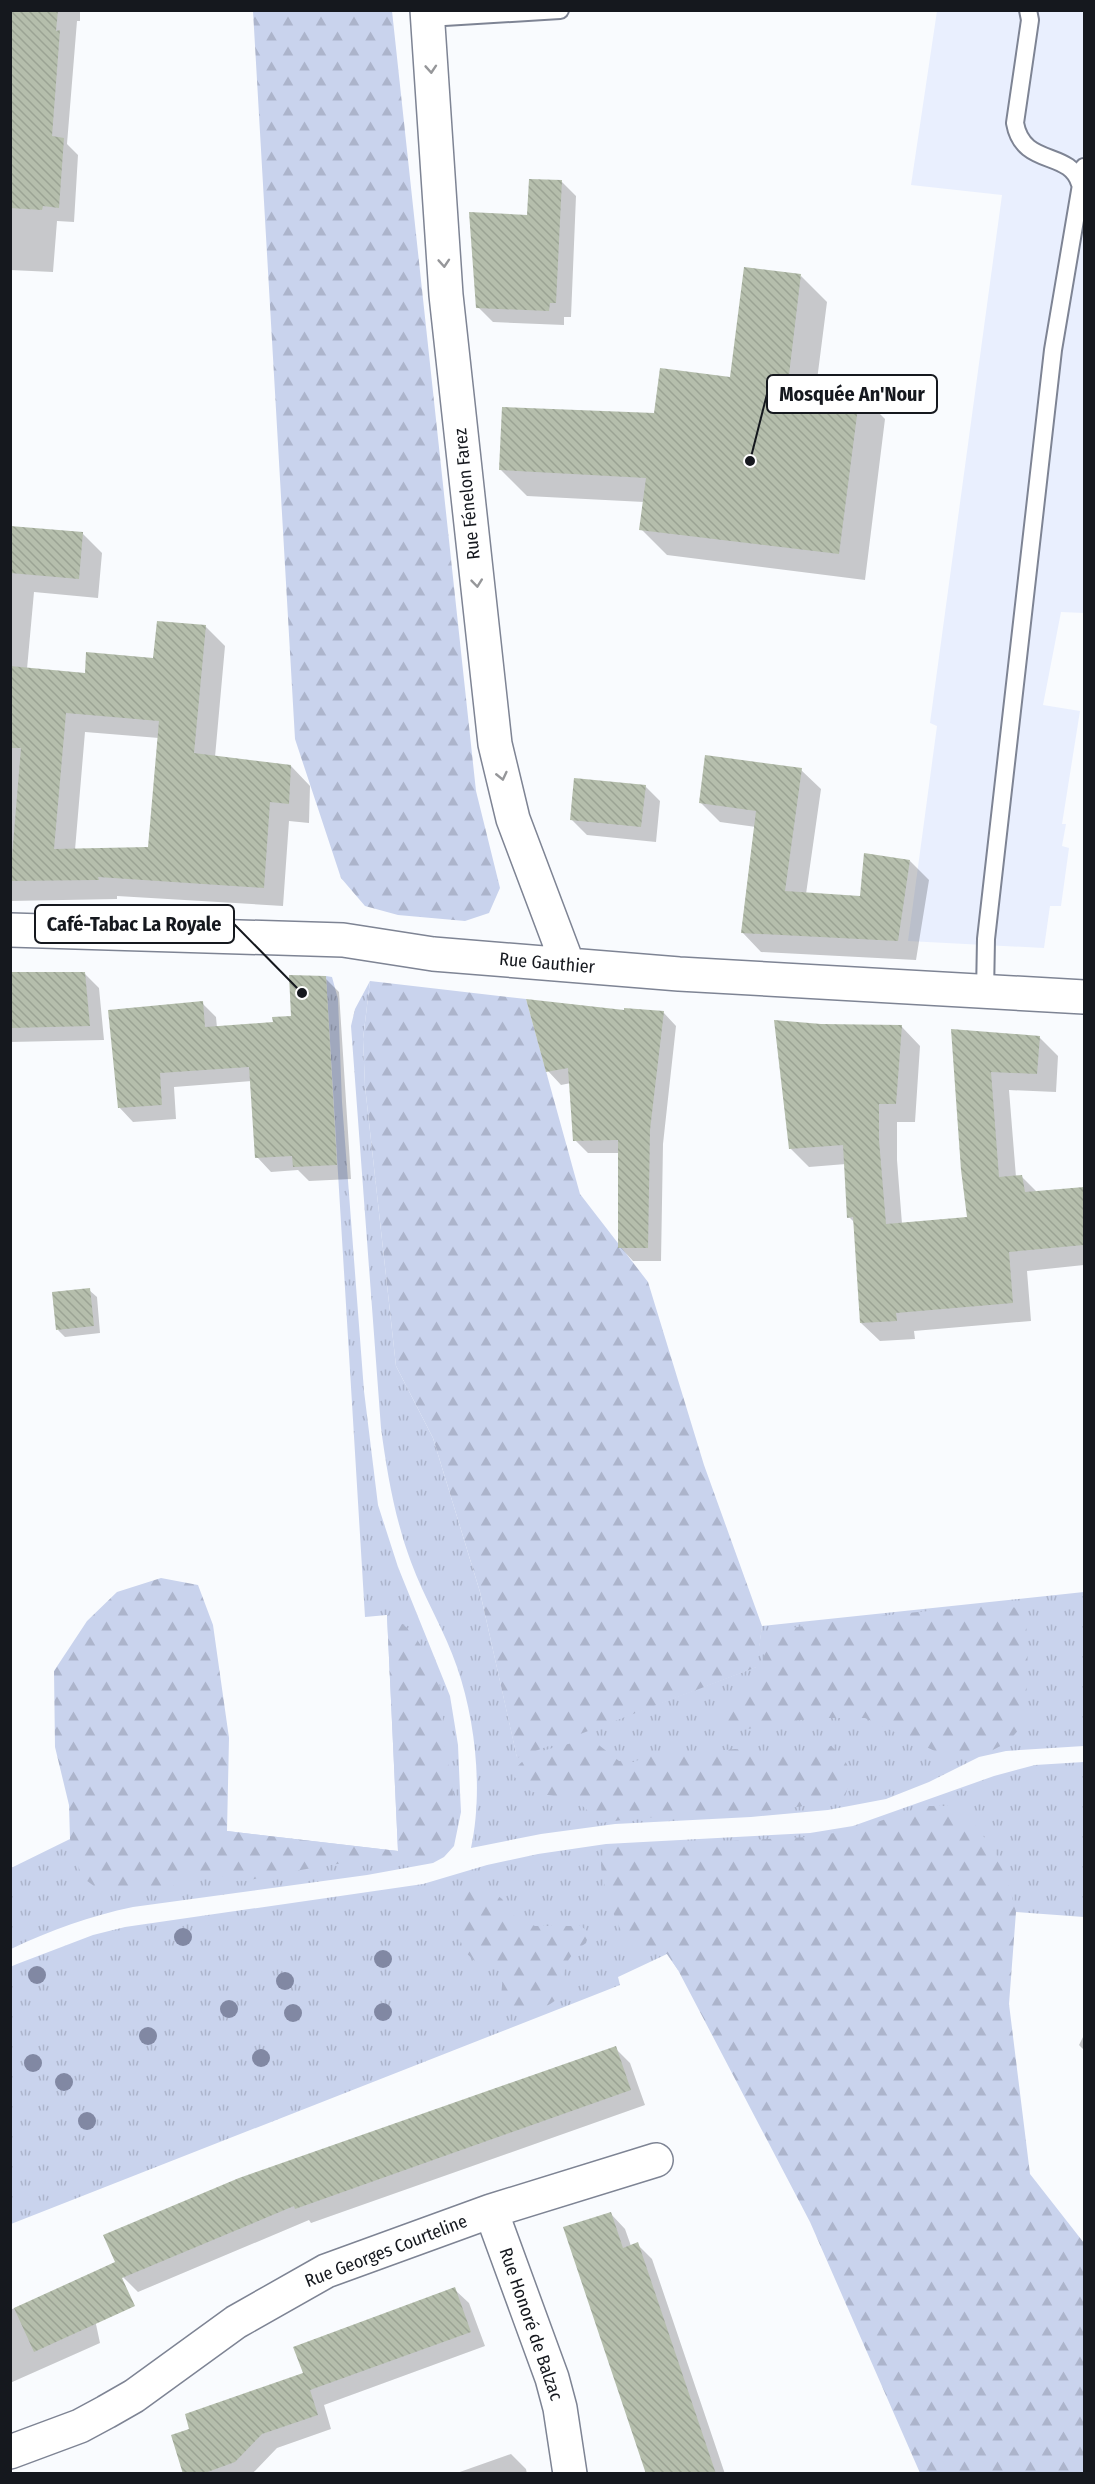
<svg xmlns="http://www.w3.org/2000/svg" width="1095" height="2484" viewBox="0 0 1095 2484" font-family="'Fira Sans Condensed',sans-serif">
	<defs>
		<pattern id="grass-tufts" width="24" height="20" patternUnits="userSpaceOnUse" patternTransform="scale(1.5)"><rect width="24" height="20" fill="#c9d3ed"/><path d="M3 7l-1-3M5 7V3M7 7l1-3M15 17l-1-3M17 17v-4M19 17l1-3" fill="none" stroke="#acb4cb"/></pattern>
		<pattern id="forest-firs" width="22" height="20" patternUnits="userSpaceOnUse" patternTransform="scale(1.5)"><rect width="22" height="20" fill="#c9d3ed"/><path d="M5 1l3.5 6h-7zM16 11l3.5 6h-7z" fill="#acb4cb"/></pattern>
		<pattern id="building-back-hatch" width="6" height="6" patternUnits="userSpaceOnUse" patternTransform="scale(1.5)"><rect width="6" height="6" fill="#b5beac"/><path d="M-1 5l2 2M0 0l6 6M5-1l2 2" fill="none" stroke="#9ba394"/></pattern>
	</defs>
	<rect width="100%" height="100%" fill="#f9fbfe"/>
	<!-- built -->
	<path fill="#e9effe" d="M937 11H1084V613L1061 612 1043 705 1080 711 1062 824H1066L1062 846 1069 848 1061 906H1050L1044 948 908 941 937 726 930 723 1002 195 911 185Z"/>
	<!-- grass -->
	<path fill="url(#grass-tufts)" d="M326 976 332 977 338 999 342 1102 364 1391 378 1505 398 1567 450 1696 458 1745 460 1792 461 1812 454 1846 444 1857 433 1863 367 1875 133 1907C90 1916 51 1930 11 1949V1868L70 1839 227 1831 398 1851 387 1615 365 1617Z
		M370 981 363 1039 365 1086 396 1366 433 1438 480 1592 517 1757 756 1667 762 1626 1084 1592V1746L1006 1751 979 1757 929 1782 886 1799 828 1810 751 1817 615 1824 541 1834 471 1848C483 1792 476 1722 457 1667 445 1631 424 1598 411 1562 395 1519 387 1473 381 1428L351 1026 355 1009Z
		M1084 1762V1917L1016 1912 678 1970 667 1954 618 1977 620 1985 11 2224 10 1967 17 1964 93 1935 125 1927 423 1884 487 1865 538 1854 606 1844 810 1833 853 1826 994 1776 1035 1765Z"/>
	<!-- forest -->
	<path fill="url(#forest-firs)" d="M253 11H392L476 791 500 888 489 913 465 921 398 915 365 906 341 878 295 739Z
		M370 981 526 999 580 1194 648 1282 704 1465 762 1626 757 1667 517 1758 480 1592 433 1438 396 1366 365 1086 363 1039Z
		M161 1578 198 1585 213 1625 229 1738 227 1831 398 1851 387 1615C393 1619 401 1622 406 1627 416 1635 431 1661 436 1673 444 1693 442 1718 444 1740 447 1766 468 1835 440 1853 427 1862 407 1860 391 1860 339 1860 294 1872 243 1881L227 1879 215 1872H201L190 1874 173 1886 146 1891H101L83 1878 74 1856 70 1839 69 1805 55 1747 54 1671 87 1621 117 1592Z
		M1000 1605 1018 1608 1026 1626 1028 1642 1026 1707 1021 1727 1008 1742 991 1751 966 1758H956L939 1753 865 1718H813L735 1731 721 1727C713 1696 741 1700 757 1682 768 1669 759 1647 772 1635 790 1621 966 1608 1000 1605Z
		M579 1741 595 1742 619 1761 634 1762 655 1752H705L735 1749 790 1754 831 1746C851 1765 853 1770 845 1797 765 1819 681 1811 600 1823 592 1816 584 1805 575 1801 550 1791 528 1801 513 1774 523 1751 556 1748 579 1741Z
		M925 1806H952L973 1822 995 1852 1007 1878 1016 1912 1009 2004 1030 2174 1084 2243V2473H920L810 2222 678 1970 667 1954C657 1953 645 1953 635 1948 618 1937 602 1884 601 1865 601 1860 603 1855 604 1851L611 1847 809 1837 853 1830Z
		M486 1886 502 1899 515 1917 535 1926H581L589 1933 586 1943C562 1960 565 1968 562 1995 545 2010 532 2014 510 2013L501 1998 503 1973 497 1964 479 1965 464 1951 457 1930 459 1905 469 1890Z"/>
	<!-- shadow -->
	<path fill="#0003" fill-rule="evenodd" d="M10 10H80V21H77L67 144 78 155 74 222 57 221 53 272 10 270V44L13 15H10Z
		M561 181 576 196 571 317H564V325L493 322 478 307 528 216Z
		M801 276 827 302 816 388 859 393 885 419 865 580 667 555 641 529 644 502 527 496 501 470 655 414 731 378Z
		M10 527 82 533 102 553 98 598 34 592 27 669 86 675 154 660 205 626 225 646 215 757 291 766 310 786 309 823 289 821 283 906 117 896V899L10 901ZM85 732 159 738 149 848 75 850Z
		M801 770 821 789 806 894 861 897 910 861 929 880 916 960 761 952 742 932 756 827 720 822 700 802Z
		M645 786 660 801 656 842 587 835 572 820Z
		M84 973 99 988 104 1040 10 1042V974Z
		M325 978 339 992 351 1179 309 1181 298 1170 271 1172 257 1157 252 1081 174 1087 176 1119 133 1122 119 1107 202 1003 216 1017 217 1028 275 1023 293 1017Z
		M625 1011 663 1012 676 1026 663 1144 661 1261H633L620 1247 619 1153H588L575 1140 571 1083 561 1085 548 1071Z
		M821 1025 902 1027 920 1046 915 1122H897V1160L902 1224 969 1219 953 1031 1039 1037 1058 1056 1056 1092 1009 1090 1016 1177 1021 1176 1038 1193 1084 1189V1265L1027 1271 1031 1321 914 1331 915 1339 880 1341 861 1323 855 1223 849 1217 846 1164 809 1167 790 1148Z
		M89 1290 97 1297 100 1333 65 1337 58 1330Z
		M1084 2035V2050L1079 2045Z
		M615 2048 630 2063 645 2105 311 2223 309 2220 138 2292 123 2277Z
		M611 2214 625 2229 631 2246 637 2244 652 2259 725 2474H648Z
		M75 2282 90 2296 100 2343 10 2383V2310Z
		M454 2289 469 2303 485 2346 324 2405 331 2429 277 2448 252 2474H185L191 2430 305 2374Z
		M511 2454 526 2469 527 2474H454Z"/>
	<!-- building -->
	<path fill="url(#building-back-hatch)" fill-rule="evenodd" d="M12 10H58L56 31 60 30 52 136 64 138 59 208 43 206 42 210 10 208Z
		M529 179 562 180 556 303H550L549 311 476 308 469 212 527 215Z
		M744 267 801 274 788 383 860 392 839 554 639 530 646 478 499 470 502 407 654 413 660 368 730 377Z
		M10 526 83 532 79 579 10 573Z
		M157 621 206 625 194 753 291 765 289 804 270 802 264 888 98 877 99 880 10 881 21 748H10V666L85 673 86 652 153 658ZM66 713 159 721 148 847 54 849Z
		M705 755 802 768 785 891 860 896 864 853 910 860 898 941 741 933 756 811 699 803Z
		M574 778 646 785 641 827 570 820Z
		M12 972H85L90 1026 12 1028Z
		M289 975 326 976 337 1165 293 1167 292 1156 255 1158 249 1067 160 1073 162 1105 118 1108 108 1010 203 1001 205 1027 273 1022 272 1017 291 1016Z
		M526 999 624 1010V1008L664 1011 650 1130 648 1248H618V1140L573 1141 568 1068 546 1072Z
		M774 1020 821 1024 902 1025 896 1104H879V1140L886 1224 967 1217 961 1170 951 1029 1040 1036 1037 1074 991 1072 999 1177 1022 1175 1025 1192 1084 1187V1245L1009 1252 1013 1303 896 1313 897 1321 860 1323 853 1217 847 1218 843 1145 789 1149Z
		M90 1288 94 1326 56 1330 52 1292Z
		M616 2046 631 2090 295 2209 294 2206 122 2278 135 2306 34 2352 14 2308 115 2262 103 2235 239 2178Z
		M611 2212 623 2248 638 2242 716 2474H646L563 2227Z
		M455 2287 471 2332 310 2390 318 2415 262 2434 235 2462 202 2474H183L171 2435 189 2429 185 2414 303 2373 293 2347Z"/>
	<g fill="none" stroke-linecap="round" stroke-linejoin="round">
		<!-- lane casing -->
		<g stroke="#7e8494" stroke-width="20">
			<path id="lane" d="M1028 10 1030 20 1015 123C1023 168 1070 149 1080 184
				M428 18 560 10
				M985 993 986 939 1053 350 1084 167"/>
		</g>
		<!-- street casing -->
		<g stroke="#7e8494" stroke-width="36">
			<path id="street" d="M427 10 446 295 495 744 513 819 568 965
				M10 930 343 940 433 954 679 974 1084 997
				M491 2211 552 2378 560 2408 570 2474
				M10 2452 80 2426 106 2412 134 2396 236 2322 326 2271 491 2211 656 2160"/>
		</g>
		<!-- lane -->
		<use href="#lane" stroke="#fff" stroke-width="16"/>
		<!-- street -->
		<use href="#street" stroke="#fff" stroke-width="33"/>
	</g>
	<!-- trees -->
	<g fill="#8188a3">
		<circle cx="183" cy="1937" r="9"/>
		<circle cx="383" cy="1959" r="9"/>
		<circle cx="37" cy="1975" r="9"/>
		<circle cx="285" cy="1981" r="9"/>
		<circle cx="229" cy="2009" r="9"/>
		<circle cx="383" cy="2012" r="9"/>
		<circle cx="293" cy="2013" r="9"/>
		<circle cx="148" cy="2036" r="9"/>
		<circle cx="261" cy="2058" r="9"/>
		<circle cx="33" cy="2063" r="9"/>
		<circle cx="64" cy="2082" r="9"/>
		<circle cx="87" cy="2121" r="9"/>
	</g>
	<!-- one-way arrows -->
	<defs><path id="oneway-chevron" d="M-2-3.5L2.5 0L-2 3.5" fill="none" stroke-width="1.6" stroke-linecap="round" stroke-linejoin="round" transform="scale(1.5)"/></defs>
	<g stroke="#96979a">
		<use href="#oneway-chevron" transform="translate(431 69) rotate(86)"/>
		<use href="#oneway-chevron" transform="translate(444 263) rotate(86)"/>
		<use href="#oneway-chevron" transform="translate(477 583) rotate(84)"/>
		<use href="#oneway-chevron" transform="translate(502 776) rotate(77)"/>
	</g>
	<g text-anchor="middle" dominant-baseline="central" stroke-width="5" stroke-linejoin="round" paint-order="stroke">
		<!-- street labels -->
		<g font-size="18" fill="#15181e" stroke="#fff">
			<text transform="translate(467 494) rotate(-96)">Rue Fénelon Farez</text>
			<text transform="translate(547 963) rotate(5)">Rue Gauthier</text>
			<text transform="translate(386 2251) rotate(-21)">Rue Georges Courteline</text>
			<text transform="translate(531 2324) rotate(71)">Rue Honoré de Balzac</text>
		</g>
	</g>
	<!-- callouts -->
	<path fill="none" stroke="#15181e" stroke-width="2" d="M750 461L767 394M302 993L234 924"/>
	<g fill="#15181e" stroke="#fff" stroke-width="2">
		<circle cx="750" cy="461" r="6"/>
		<circle cx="302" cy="993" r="6"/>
	</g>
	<g fill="#fff" stroke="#15181e" stroke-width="2">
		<rect x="767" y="375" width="170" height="38" rx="6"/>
		<rect x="35" y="905" width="199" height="38" rx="6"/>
	</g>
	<g font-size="20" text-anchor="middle" font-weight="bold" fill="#15181e">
		<text x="852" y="401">Mosquée An'Nour</text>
		<text x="134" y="931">Café-Tabac La Royale</text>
	</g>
	<!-- border -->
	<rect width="1095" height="2484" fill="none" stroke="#15181e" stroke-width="24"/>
</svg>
